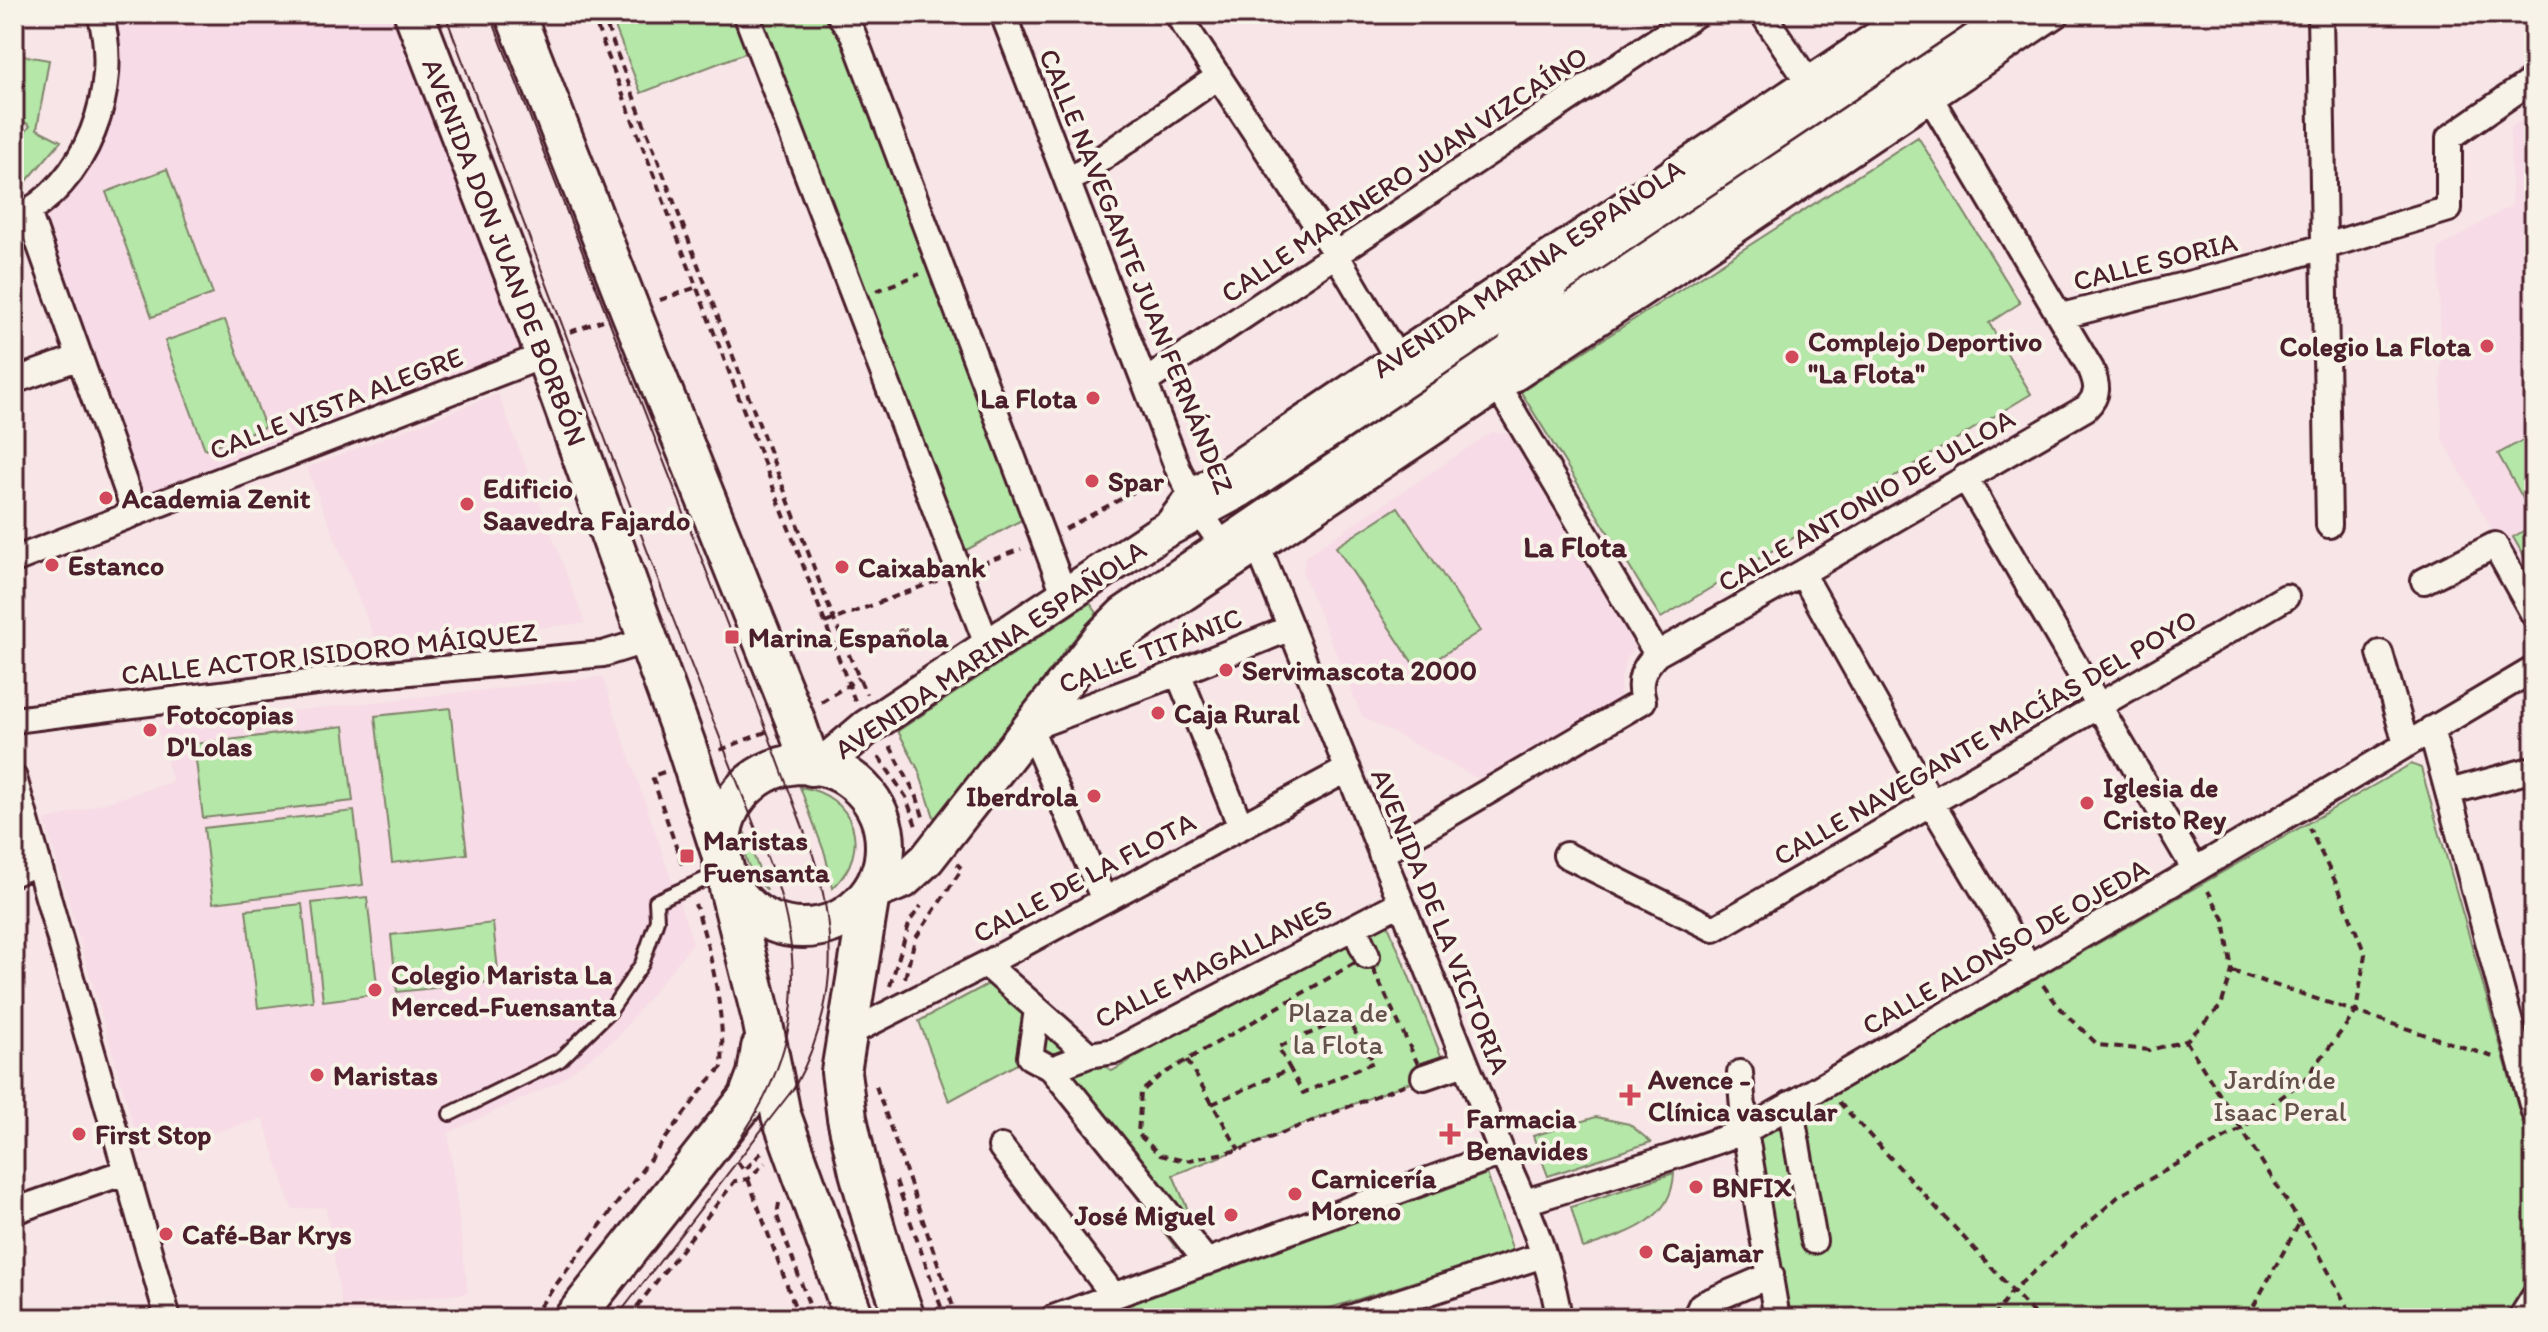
<svg xmlns="http://www.w3.org/2000/svg" width="2548" height="1332" viewBox="0 0 2548 1332" font-family="Itim,sans-serif">
	<rect width="100%" height="100%" fill="#f7e5e7"/>
	<filter id="ink" filterUnits="userSpaceOnUse"><feTurbulence type="fractalNoise" baseFrequency=".0125" numOctaves="2"/><feDisplacementMap in="SourceGraphic" scale="16" xChannelSelector="R" yChannelSelector="G"/><feConvolveMatrix kernelMatrix="1 2 1 2 8 2 1 2 1" color-interpolation-filters="sRGB"/></filter>
	<g filter="url(#ink)">
		<!-- built -->
		<path fill="#f7dbe6" d="M100 14H392L527 362 135 513 28 212 99 119Z
			M2534 111V608L2442 437 2439 248 2512 205 2510 129Z
			M498 394 585 623 377 644 307 468Z
			M1492 432 1508 434 1635 647 1626 660 1620 683 1621 701 1485 782 1362 716 1303 573 1305 557Z
			M602 677 693 943 617 1037 558 1082 448 1133 468 1293 342 1306 326 1207 292 1209 263 1118 142 1154 45 821 173 782 157 726Z"/>
		<!-- green -->
		<path fill="#b4e7a8" stroke="#7f836a" stroke-width="2" d="M610 14H845L1027 517 961 553 766 45 641 93Z
			M1970 14H1994L1622 263 1624 246Z
			M14 54 49 60 37 129 61 141 14 196V147L30 126 14 114Z
			M1918 137 2020 303 1989 323 2031 394 1661 618 1521 392Z
			M167 169 213 294 152 317 106 192Z
			M225 320 265 427 205 449 165 341Z
			M1500 329V346L1266 501 1258 492Z
			M2530 436 2534 443V518L2498 454Z
			M1398 507 1480 631 1418 671 1336 547Z
			M2534 525V574L2513 537Z
			M1090 603 1097 613 1064 651 1023 715 937 826 918 769 898 731Z
			M450 708 467 854 392 863 375 716Z
			M344 726 353 801 203 818 194 744Z
			M2411 764 2421 768 2534 1163V1279L2510 1318H1771L1746 1145Z
			M800 787C855 795 873 849 833 888L825 854Z
			M354 811 363 885 213 903 204 828Z
			M744 831 767 890C748 872 742 857 744 831Z
			M367 897 378 994 323 1001 312 903Z
			M302 904 313 1001 258 1008 246 910Z
			M1383 912 1446 1068 1173 1175 1200 1238 1176 1248 1030 1057 949 1101 919 1021 992 982 1112 1071Z
			M493 923 499 981 397 992 391 935Z
			M1596 1117 1629 1124 1651 1142 1548 1176 1533 1136Z
			M1674 1173C1672 1224 1623 1234 1583 1248L1571 1207Z
			M1487 1174 1513 1251 1298 1318H1094Z"/>
		<g fill="none" stroke-linecap="round" stroke-linejoin="round">
			<!-- lane casing -->
			<g stroke="#4a1f2b" stroke-width="18">
				<path id="lane" d="M450 1114 560 1060 610 1011 642 964 657 920 656 901 724 871"/>
			</g>
			<!-- street casing -->
			<g stroke="#4a1f2b" stroke-width="30">
				<path id="street" d="M746 14 988 647
					M839 14 853 34 1065 596
					M1003 14 1178 469 1199 511 1223 546
					M1177 14 1337 256 1396 356
					M1763 14 1807 80
					M2320 14 2329 525
					M1068 182 1219 76
					M28 212 135 513
					M14 219C87 186 122 88 100 14
					M1554 297 1516 329 1503 363 1499 388 1657 654 1802 573 2086 408C2099 395 2098 386 2091 369L1931 99
					M2062 316 2263 265 2449 209V138L2534 79
					M14 381 80 357
					M1145 382 1696 14
					M1965 477 2195 870
					M1166 525 1190 494 1906 14
					M1259 549 1502 1153C1527 1206 1550 1260 1559 1318
					M14 560 527 362 546 357
					M1802 573 1932 804 2029 967
					M2424 581 2495 545 2534 615
					M2380 653 2406 744
					M1095 658 1693 260 2057 14
					M1178 673 1241 827
					M14 720 356 677 603 654 648 640
					M2431 729 2534 1112
					M14 778 168 1318
					M2449 792 2534 769
					M1381 854 1643 701C1637 681 1643 668 1657 654
					M1566 855 1714 929 2286 597
					M14 873 37 863
					M1104 900 1030 728 1178 673 1291 628
					M1354 927 1367 956
					M986 964 1089 1055 1115 1051 1400 903
					M1037 1010 1030 1057 1052 1069
					M846 1035 986 964 1348 769
					M1089 1055 1052 1069 1207 1262
					M1740 1073 1745 1131 1777 1318
					M1424 1077 1465 1063
					M1790 1104 1814 1241
					M1001 1147 1114 1296
					M1525 1202 1675 1156 1745 1131 2195 870 2534 669
					M14 1211 125 1172
					M1053 1318 1502 1153
					M1350 1318 1543 1255
					M1695 1318 1701 1305 1771 1275
					M2521 1318 2534 1297"/>
			</g>
			<!-- secondary casing -->
			<g stroke="#4a1f2b" stroke-width="40">
				<path id="secondary" d="M820 767 866 728 1160 533 1241 489 1950 14
					M870 894 903 881 927 859 1100 638 1124 614 1506 355 2016 14"/>
			</g>
			<!-- primary casing -->
			<g stroke="#4a1f2b" stroke-width="44">
				<path id="primary" d="M414 14 546 357 686 745 721 853
					M515 14 630 310 795 720 811 766
					M721 846a82 82 0 1 1 164 0a82 82 0 1 1-164 0Z
					M729 888 762 1019 781 1115 854 1318
					M870 894 841 1072 847 1118 859 1172 883 1256 905 1318
					M574 1318 748 1098 757 1074 761 1048"/>
			</g>
			<!-- path -->
			<path stroke="#4a1f2b" stroke-width="4" stroke-dasharray="8 6" stroke-linecap="butt" d="M592 14 855 701
				M602 14 834 620 866 694
				M876 291 920 274
				M660 300 697 287
				M570 332 603 320
				M1065 529 1156 480
				M981 564 1021 549
				M825 623 939 580
				M821 702 859 678
				M890 746 917 797 923 817
				M720 750 768 731
				M879 757 906 797 916 826
				M664 772 652 776 684 870
				M1367 956 1424 1077 1239 1150 1185 1161 1160 1155 1138 1134 1141 1092 1161 1075Z
				M2232 971 2496 1058
				M905 978 915 939 962 869 957 864
				M2043 985 2059 1007 2098 1045 2149 1050 2186 1041 2221 1006 2232 971 2224 919 2208 891
				M890 986 910 921 921 906
				M2186 1041 2316 1248 2353 1318
				M1187 1060 1239 1150
				M876 1086 957 1318
				M1839 1102 2038 1318
				M1212 1104 1290 1069 1278 1047 1346 1018 1374 1062 1303 1093 1290 1069
				M738 1162 744 1171 763 1151
				M748 1179 799 1318
				M896 1181 945 1318
				M779 1203 777 1216 814 1318
				M531 1318 708 1082 722 1067C725 1016 712 953 695 904
				M628 1318 735 1181 748 1179 765 1163
				M1993 1318 2012 1291 2119 1196 2241 1129 2306 1078 2356 1012 2365 954 2340 891 2309 828
				M2247 1318 2300 1222"/>
			<!-- lane -->
			<use href="#lane" stroke="#f7f3e8" stroke-width="12"/>
			<!-- street -->
			<use href="#street" stroke="#f7f3e8" stroke-width="24"/>
			<!-- secondary -->
			<use href="#secondary" stroke="#f7f3e8" stroke-width="34"/>
			<!-- primary -->
			<use href="#primary" stroke="#f7f3e8" stroke-width="38"/>
			<!-- tram -->
			<path stroke="#4a1f2b" stroke-width="2" d="M445 14 670 611 776 880C810 986 793 1071 726 1158
				M490 14 732 637 813 855C839 938 836 1011 794 1088L616 1318"/>
		</g>
	</g>
	<!-- markers -->
	<g fill="#d1495b" stroke="#f7f3e8" stroke-width="3">
		<circle cx="2487" cy="346" r="8"/>
		<circle cx="1792" cy="357" r="8"/>
		<circle cx="1093" cy="398" r="8"/>
		<circle cx="1092" cy="481" r="8"/>
		<circle cx="106" cy="498" r="8"/>
		<circle cx="467" cy="504" r="8"/>
		<circle cx="52" cy="565" r="8"/>
		<circle cx="842" cy="567" r="8"/>
		<rect x="724" y="629" width="16" height="16" rx="4"/>
		<circle cx="1226" cy="670" r="8"/>
		<circle cx="1158" cy="713" r="8"/>
		<circle cx="150" cy="730" r="8"/>
		<circle cx="1094" cy="796" r="8"/>
		<circle cx="2087" cy="803" r="8"/>
		<rect x="679" y="848" width="16" height="16" rx="4"/>
		<circle cx="375" cy="990" r="8"/>
		<circle cx="317" cy="1075" r="8"/>
		<path d="M1626 1083h8v8h8v8h-8v8h-8v-8h-8v-8h8z"/>
		<circle cx="79" cy="1134" r="8"/>
		<path d="M1446 1122h8v8h8v8h-8v8h-8v-8h-8v-8h8z"/>
		<circle cx="1696" cy="1187" r="8"/>
		<circle cx="1295" cy="1194" r="8"/>
		<circle cx="1231" cy="1215" r="8"/>
		<circle cx="166" cy="1234" r="8"/>
		<circle cx="1646" cy="1252" r="8"/>
	</g>
	<g text-anchor="middle" dominant-baseline="central" stroke-width="8" stroke-linejoin="round" paint-order="stroke">
		<!-- street labels -->
		<g font-size="28" fill="#4a1f2b" stroke="#f7f3e8">
			<text transform="translate(1404 174) rotate(-34)">CALLE MARINERO JUAN VIZCAÍNO</text>
			<text transform="translate(505 252) rotate(69)">AVENIDA DON JUAN DE BORBÓN</text>
			<text transform="translate(2155 261) rotate(-14)">CALLE SORIA</text>
			<text transform="translate(1528 268) rotate(-34)">AVENIDA MARINA ESPAÑOLA</text>
			<text transform="translate(1137 271) rotate(68)">CALLE NAVEGANTE JUAN FERNÁNDEZ</text>
			<text transform="translate(336 403) rotate(-21)">CALLE VISTA ALEGRE</text>
			<text transform="translate(1866 500) rotate(-30)">CALLE ANTONIO DE ULLOA</text>
			<text transform="translate(990 649) rotate(-34)">AVENIDA MARINA ESPAÑOLA</text>
			<text transform="translate(1150 650) rotate(-21)">CALLE TITÁNIC</text>
			<text transform="translate(329 653) rotate(-6)">CALLE ACTOR ISIDORO MÁIQUEZ</text>
			<text transform="translate(1985 737) rotate(-30)">CALLE NAVEGANTE MACÍAS DEL POYO</text>
			<text transform="translate(1084 877) rotate(-28)">CALLE DE LA FLOTA</text>
			<text transform="translate(1441 921) rotate(68)">AVENIDA DE LA VICTORIA</text>
			<text transform="translate(2005 946) rotate(-30)">CALLE ALONSO DE OJEDA</text>
			<text transform="translate(1213 963) rotate(-26)">CALLE MAGALLANES</text>
		</g>
		<!-- poi labels -->
		<g font-size="28" font-weight="bold" fill="#4a1f2b" stroke="#f7f3e8" text-anchor="start">
			<text x="1808" y="341">Complejo Deportivo<tspan x="1808" dy="32">"La Flota"</tspan></text>
			<text x="2471" y="346" text-anchor="end">Colegio La Flota</text>
			<text x="1077" y="398" text-anchor="end">La Flota</text>
			<text x="1108" y="481">Spar</text>
			<text x="483" y="488">Edificio<tspan x="483" dy="32">Saavedra Fajardo</tspan></text>
			<text x="122" y="498">Academia Zenit</text>
			<text x="68" y="565">Estanco</text>
			<text x="858" y="567">Caixabank</text>
			<text x="748" y="637">Marina Española</text>
			<text x="1242" y="670">Servimascota 2000</text>
			<text x="1174" y="713">Caja Rural</text>
			<text x="166" y="714">Fotocopias<tspan x="166" dy="32">D'Lolas</tspan></text>
			<text x="2103" y="787">Iglesia de<tspan x="2103" dy="32">Cristo Rey</tspan></text>
			<text x="1078" y="796" text-anchor="end">Iberdrola</text>
			<text x="703" y="840">Maristas<tspan x="703" dy="32">Fuensanta</tspan></text>
			<text x="391" y="974">Colegio Marista La<tspan x="391" dy="32">Merced-Fuensanta</tspan></text>
			<text x="333" y="1075">Maristas</text>
			<text x="1648" y="1079">Avence -<tspan x="1648" dy="32">Clínica vascular</tspan></text>
			<text x="1466" y="1118">Farmacia<tspan x="1466" dy="32">Benavides</tspan></text>
			<text x="95" y="1134">First Stop</text>
			<text x="1311" y="1178">Carnicería<tspan x="1311" dy="32">Moreno</tspan></text>
			<text x="1712" y="1187">BNFIX</text>
			<text x="1215" y="1215" text-anchor="end">José Miguel</text>
			<text x="182" y="1234">Café-Bar Krys</text>
			<text x="1662" y="1252">Cajamar</text>
		</g>
		<!-- park labels -->
		<g font-size="28" fill="#64514a" stroke="#f7f3e8">
			<text x="1338" y="1012">Plaza de<tspan x="1338" dy="32">la Flota</tspan></text>
			<text x="2280" y="1079">Jardín de<tspan x="2280" dy="32">Isaac Peral</tspan></text>
		</g>
		<!-- neighbourhood labels -->
		<g font-size="30" font-weight="bold" fill="#4a1f2b" stroke="#f7f3e8">
			<text x="1575" y="546">La Flota</text>
		</g>
	</g>
	<!-- margin -->
	<rect width="2548" height="1332" fill="none" stroke="#f7f3e8" stroke-width="48"/>
	<rect x="24" y="24" width="2500" height="1284" fill="none" stroke="#4a1f2b" stroke-width="3" filter="url(#ink)"/>
</svg>
